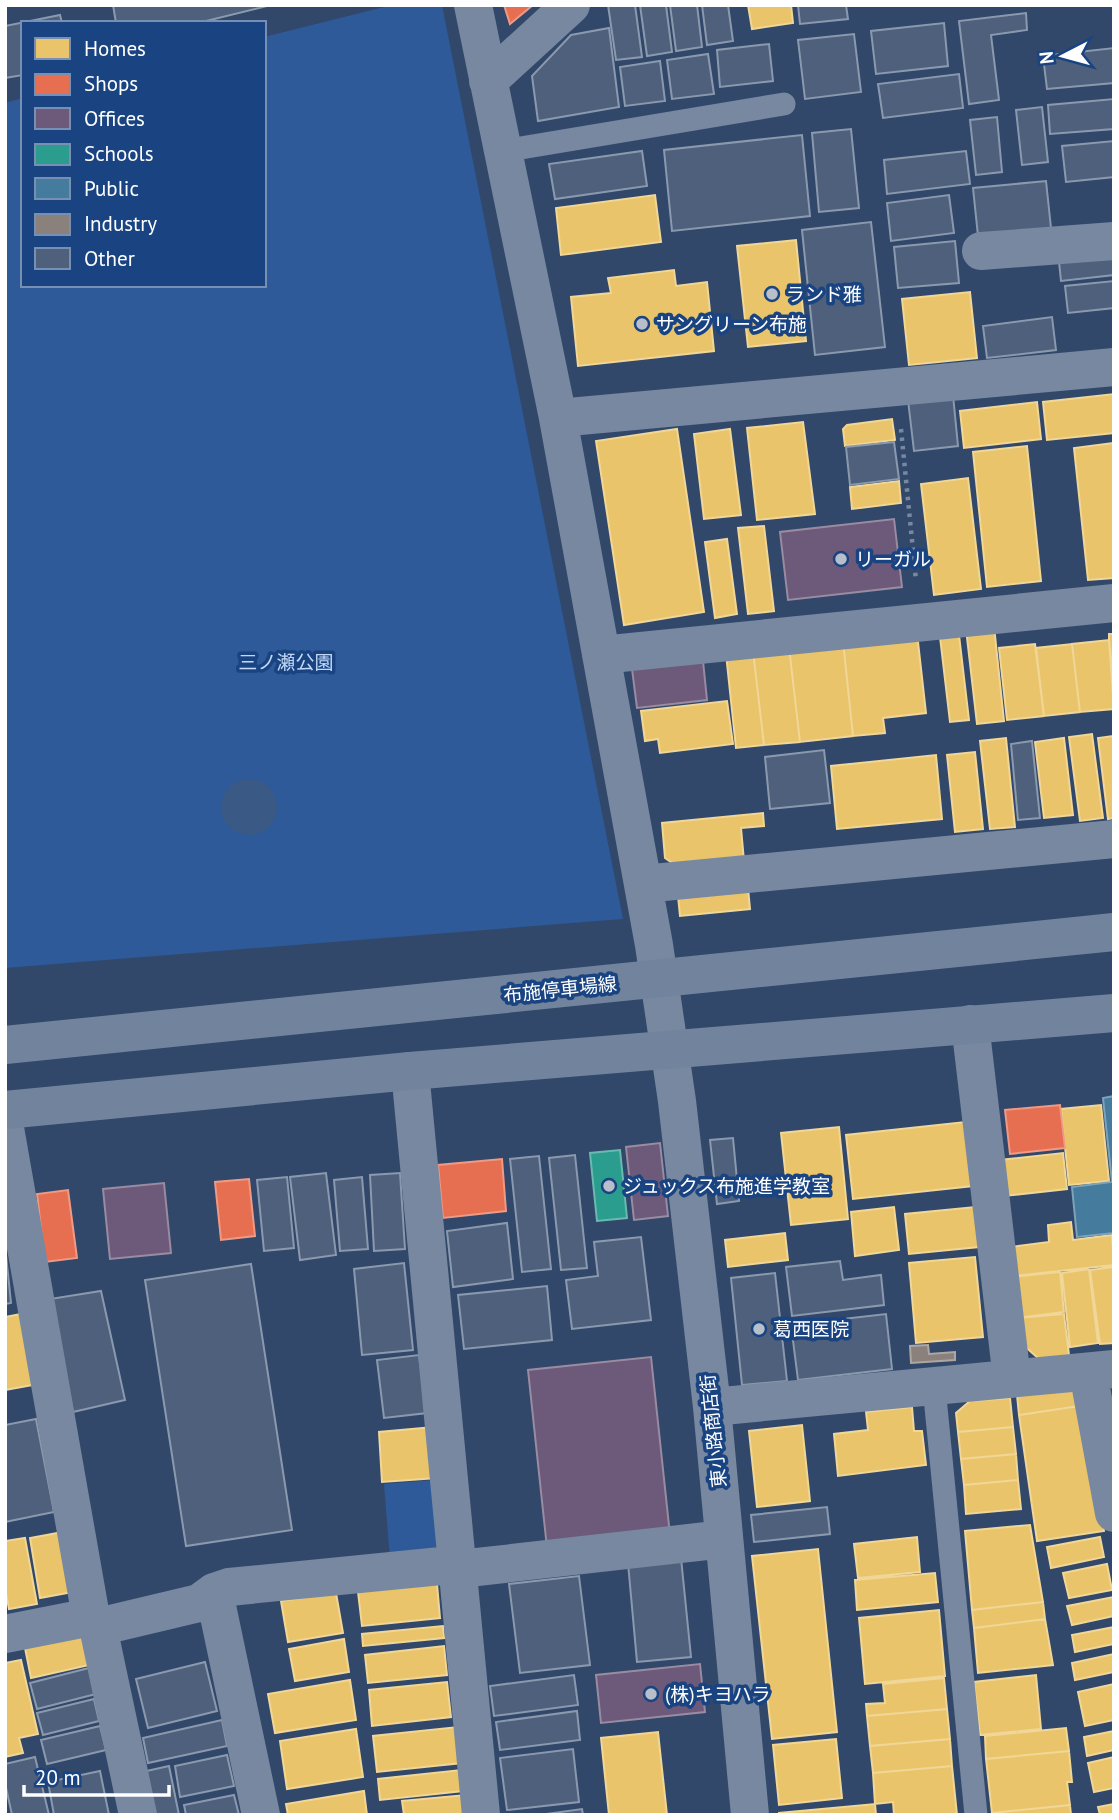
<svg xmlns="http://www.w3.org/2000/svg" width="1119" height="1820" viewBox="0 0 1119 1820" font-family="'PT Sans','Noto Sans JP',sans-serif">
	<rect width="100%" height="100%" fill="#31486a"/>
	<!-- green -->
	<path fill="#2e5a99" d="M392 5H442L623 919 5 968V103L23 98V285H264V37Z
		M436 1480 442 1555 390 1559 384 1484Z"/>
	<!-- water -->
	<path fill="#3b5985" d="M221 807a28 28 0 1 1 56 0a28 28 0 1 1-56 0Z"/>
	<!-- homes -->
	<path fill="#e9c46a" stroke="#f0d697" stroke-width="2" d="M748 5H791L793 23 752 29Z
		M655 195 661 242 561 255 556 208Z
		M796 240 806 341 748 347 737 246Z
		M674 270 676 286 707 282 714 351 578 366 571 297 611 293 608 278Z
		M970 292 977 358 909 365 902 299Z
		M1114 394V433L1047 440 1043 402Z
		M1037 402 1041 439 964 448 960 411Z
		M892 419 895 440 845 446 843 429 847 425Z
		M803 422 815 514 757 520 747 428Z
		M677 429 704 612 624 625 596 441Z
		M730 429 741 515 704 519 694 434Z
		M1114 443V578L1088 580 1074 448Z
		M1027 446 1041 581 987 587 973 452Z
		M968 478 981 589 934 595 921 484Z
		M899 481 901 503 852 509 850 487Z
		M764 526 774 611 748 614 738 528Z
		M727 539 737 614 715 618 705 542Z
		M994 626 1004 721 977 724 966 629Z
		M917 633 926 713 883 718 885 733 853 736 843 641Z
		M1109 634H1114V682L1109 640Z
		M959 635 969 720 950 722 940 637Z
		M1109 640 1114 709 1080 712 1072 644Z
		M843 641 853 736 800 742 789 647Z
		M1035 644 1044 716 1007 720 999 648Z
		M1072 644 1080 712 1044 716 1036 648Z
		M789 647 800 742 764 745 753 651Z
		M753 651 764 745 736 748 726 654Z
		M727 701 733 744 660 753 658 739 645 741 641 711Z
		M1092 734 1103 818 1080 821 1069 737Z
		M1114 736V818L1108 819 1098 738Z
		M1006 738 1015 827 990 829 980 741Z
		M1064 738 1073 815 1044 818 1035 742Z
		M975 752 983 829 955 832 947 755Z
		M936 755 942 819 837 829 831 766Z
		M763 813 764 826 741 828 744 861 678 867 665 858 662 823Z
		M748 888 750 909 680 916 678 896Z
		M1101 1105 1109 1181 1069 1185 1061 1109Z
		M965 1122 973 1186 853 1199 846 1135Z
		M839 1127 848 1219 791 1225 781 1133Z
		M1063 1153 1067 1189 1004 1196 1000 1160Z
		M894 1207 899 1250 855 1256 851 1212Z
		M975 1207 979 1247 909 1254 905 1214Z
		M1071 1222 1073 1240 1112 1235 1114 1265 1014 1276 1011 1247 1049 1242 1048 1225Z
		M785 1233 788 1260 728 1267 725 1240Z
		M975 1257 983 1337 916 1343 909 1263Z
		M1114 1267V1343L1100 1344 1090 1270Z
		M1089 1269 1098 1343 1070 1347 1062 1273Z
		M1060 1272 1064 1312 1017 1318 1012 1277Z
		M21 1314 33 1385 5 1390V1317Z
		M1064 1314 1069 1355 1039 1359 1021 1343 1018 1318Z
		M1065 1388 1084 1398 1086 1405 1019 1415 1017 1395Z
		M1010 1398 1013 1427 958 1432 956 1413 970 1401Z
		M1086 1405 1104 1531 1037 1541 1019 1415Z
		M912 1407 914 1431H922L926 1465 838 1476 834 1434 868 1430 866 1412Z
		M802 1425 810 1501 757 1507 749 1431Z
		M433 1427 437 1478 382 1482 379 1432Z
		M1013 1427 1016 1454 961 1459 958 1432Z
		M1016 1454 1018 1480 964 1485 961 1459Z
		M1018 1480 1021 1509 966 1514 964 1485Z
		M1030 1525 1043 1602 972 1610 965 1531Z
		M63 1532 73 1592 40 1598 30 1538Z
		M917 1537 920 1572 858 1578 854 1544Z
		M1100 1537 1104 1557 1051 1568 1047 1547Z
		M25 1538 37 1604 9 1609 5 1588V1541Z
		M818 1549 837 1732 772 1739 752 1556Z
		M1107 1564 1112 1590 1069 1598 1063 1573Z
		M935 1573 938 1602 857 1610 855 1580Z
		M437 1584 440 1618 362 1626 358 1592Z
		M336 1593 343 1633 288 1642 281 1601Z
		M1114 1597V1616L1072 1625 1067 1606Z
		M1043 1602 1045 1619 974 1628 972 1610Z
		M939 1610 945 1676 865 1684 859 1618Z
		M1045 1619 1053 1665 978 1673 974 1628Z
		M443 1626 444 1638 363 1646 362 1634Z
		M1114 1627V1644L1075 1652 1072 1635Z
		M82 1635 89 1665 31 1678 25 1648Z
		M344 1639 349 1672 295 1681 289 1649Z
		M444 1646 447 1675 368 1683 365 1655Z
		M1114 1654V1672L1075 1680 1072 1663Z
		M21 1660 38 1734 19 1738 23 1753 5 1757V1663Z
		M1036 1675 1041 1729 980 1735 974 1682Z
		M944 1678 947 1709 867 1716 866 1704 885 1703 883 1684Z
		M350 1680 356 1720 275 1733 268 1694Z
		M447 1682 451 1717 372 1726 369 1690Z
		M1114 1684V1720L1085 1726 1078 1692Z
		M947 1709 950 1739 870 1746 867 1716Z
		M458 1727 462 1763 377 1772 373 1736Z
		M1066 1728 1069 1751 986 1759 985 1736Z
		M356 1729 363 1777 287 1789 280 1741Z
		M1114 1731V1750L1087 1756 1084 1737Z
		M658 1732 667 1815H609L601 1738Z
		M836 1739 842 1798 779 1805 773 1745Z
		M950 1739 952 1766 873 1773 870 1746Z
		M1069 1751 1072 1782H1067L1070 1805 992 1813 986 1759Z
		M1114 1757V1788L1094 1792 1088 1763Z
		M952 1766 957 1815H894L893 1802 875 1804 873 1773Z
		M461 1770 463 1791 380 1800 378 1779Z
		M364 1791 367 1815H288L286 1804Z
		M466 1795 468 1815H404L402 1801Z
		M875 1804 876 1815H779V1813Z
		M1114 1804V1815H1100L1098 1807Z
		M1070 1805 1071 1815H992V1813Z"/>
	<!-- shops -->
	<path fill="#e76f51" stroke="#ee9a85" stroke-width="2" d="M504 5H533L510 24Z
		M1060 1105 1065 1148 1010 1154 1005 1110Z
		M502 1159 506 1211 443 1218 438 1165Z
		M249 1179 255 1236 221 1240 215 1182Z
		M68 1190 77 1258 45 1262 37 1194Z"/>
	<!-- offices -->
	<path fill="#6d597a" stroke="#998ba2" stroke-width="2" d="M894 519 902 587 788 600 780 532Z
		M703 661 707 700 637 708 632 669Z
		M660 1143 668 1216 634 1220 626 1147Z
		M164 1183 171 1253 110 1259 103 1189Z
		M651 1357 670 1535 547 1548 528 1370Z
		M700 1664 705 1712 601 1723 596 1675Z"/>
	<!-- schools -->
	<path fill="#2a9d8f" stroke="#6abab1" stroke-width="2" d="M620 1150 627 1218 597 1221 590 1153Z"/>
	<!-- public -->
	<path fill="#457b9d" stroke="#7da3ba" stroke-width="2" d="M1114 1096V1233L1077 1237 1072 1187 1112 1182 1103 1098Z"/>
	<!-- industry -->
	<path fill="#8a817c" stroke="#ada7a3" stroke-width="2" d="M928 1345 929 1354 955 1352V1360L911 1363 910 1346Z"/>
	<!-- building -->
	<path fill="#4e607b" stroke="#8b99ae" stroke-width="2" d="M113 5H271L198 23H116Z
		M608 5H635L642 57 616 60Z
		M640 5H666L672 52 647 56Z
		M670 5H697L702 47 676 51Z
		M702 5H728L733 41 707 45Z
		M798 5H846L848 19 800 24Z
		M1026 13 1027 30 991 35 999 100 969 104 959 21Z
		M60 15 62 23H23V75L5 78V26Z
		M944 23 948 66 876 74 871 31Z
		M609 28 619 107 538 121 532 76 571 35Z
		M854 34 861 92 805 99 798 40Z
		M769 44 773 81 720 87 717 50Z
		M1114 48V83L1047 89 1043 56Z
		M708 54 714 94 672 99 667 60Z
		M660 61 665 101 625 106 620 67Z
		M959 74 963 108 883 118 878 84Z
		M1114 99V129L1050 134 1048 105Z
		M1042 107 1048 162 1022 165 1016 110Z
		M997 117 1002 172 976 175 970 120Z
		M851 129 859 208 819 212 812 133Z
		M802 135 810 216 672 231 664 150Z
		M1114 141V177L1066 182 1062 146Z
		M642 151 647 186 555 199 549 164Z
		M966 151 970 184 887 194 884 160Z
		M1046 181 1051 228 978 236 973 188Z
		M949 195 954 233 891 241 887 203Z
		M871 222 885 347 815 355 802 230Z
		M955 241 959 283 898 288 894 247Z
		M1114 246V275L1061 281 1058 252Z
		M1114 281V308L1068 313 1065 286Z
		M1052 317 1056 350 987 358 983 326Z
		M953 395 958 446 914 451 908 400Z
		M894 442 899 479 850 485 846 447Z
		M1032 741 1040 818 1018 820 1011 744Z
		M824 750 830 803 770 809 765 757Z
		M733 1138 739 1201 717 1204 710 1140Z
		M575 1155 587 1268 561 1270 549 1158Z
		M539 1156 551 1269 522 1272 510 1159Z
		M326 1173 336 1255 300 1260 290 1177Z
		M400 1173 405 1249 374 1251 370 1175Z
		M287 1177 294 1248 264 1251 257 1180Z
		M362 1177 368 1249 340 1251 334 1180Z
		M507 1223 513 1279 453 1287 447 1231Z
		M641 1237 651 1320 572 1329 566 1280 598 1276 594 1242Z
		M5 1245 11 1303 5 1304Z
		M840 1261 843 1280 881 1275 884 1305 792 1316 786 1267Z
		M404 1263 413 1350 362 1355 354 1269Z
		M251 1264 292 1530 186 1546 145 1280Z
		M775 1273 787 1381 742 1385 731 1278Z
		M547 1286 552 1340 464 1349 458 1295Z
		M101 1291 125 1400 73 1412 50 1299Z
		M886 1314 892 1369 798 1380 791 1325Z
		M419 1355 427 1413 384 1418 377 1360Z
		M36 1419 54 1512 5 1522V1425Z
		M827 1507 830 1534 754 1542 751 1515Z
		M681 1558 691 1657 637 1662 628 1563Z
		M579 1576 590 1665 520 1673 509 1584Z
		M205 1662 217 1711 148 1728 136 1679Z
		M89 1668 96 1694 37 1709 30 1683Z
		M574 1675 578 1705 494 1716 490 1686Z
		M94 1699 99 1721 43 1735 37 1713Z
		M577 1711 580 1740 500 1750 496 1722Z
		M222 1720 227 1746 148 1763 143 1738Z
		M100 1726 106 1750 47 1764 41 1740Z
		M573 1749 579 1802 507 1810 500 1758Z
		M227 1755 234 1786 180 1797 175 1766Z
		M35 1757 49 1815H12L5 1783V1764Z
		M169 1766 179 1815H150L142 1772Z
		M100 1771 109 1815H54L48 1782Z
		M234 1795 239 1815H186L184 1805Z
		M582 1809 583 1815H539Z"/>
	<g fill="none" stroke-linecap="round" stroke-linejoin="round">
		<!-- path -->
		<path stroke="#7788a0" stroke-width="4.5" stroke-dasharray="3.5 5" stroke-linecap="butt" d="M901 429 916 581"/>
		<!-- service -->
		<path stroke="#7788a0" stroke-width="23" d="M503 151 784 104
			M934 1387 976 1815"/>
		<!-- minor -->
		<path stroke="#7788a0" stroke-width="38" d="M473 5 558 418 654 945 677 1101 712 1407 750 1815
			M488 81 571 5
			M981 251 1114 241
			M558 418 1114 367
			M601 655 1114 603
			M643 884 1114 839
			M970 1024 1012 1379
			M410 1071 481 1815
			M5 1128 91 1617 98 1627 138 1815
			M1088 1372 1114 1513
			M712 1407 1114 1369
			M214 1592 261 1815
			M98 1627 199 1603 214 1592 229 1587 441 1566 477 1567 724 1539
			M5 1634 91 1617"/>
		<!-- secondary -->
		<path stroke="#72849d" stroke-width="38" d="M5 1045 1114 932
			M5 1110 410 1071 1114 1013"/>
	</g>
	<!-- markers -->
	<g fill="#b7bfcb" stroke="#1a4481" stroke-width="2.5">
		<circle cx="772" cy="294" r="7"/>
		<circle cx="642" cy="324" r="7"/>
		<circle cx="841" cy="559" r="7"/>
		<circle cx="609" cy="1186" r="7"/>
		<circle cx="759" cy="1329" r="7"/>
		<circle cx="651" cy="1694" r="7"/>
	</g>
	<g text-anchor="middle" dominant-baseline="central" stroke-width="7" stroke-linejoin="round" paint-order="stroke">
		<!-- poi labels -->
		<g font-size="19" fill="#fff" stroke="#1a4481" text-anchor="start">
			<text x="786" y="294">ランド雅</text>
			<text x="656" y="324">サングリーン布施</text>
			<text x="855" y="559">リーガル</text>
			<text x="623" y="1186">ジュックス布施進学教室</text>
			<text x="773" y="1329">葛西医院</text>
			<text x="665" y="1694">(株)キヨハラ</text>
		</g>
		<!-- park labels -->
		<g font-size="19" fill="#c2d9f8" stroke="#1a4481">
			<text x="286" y="662">三ノ瀬公園</text>
		</g>
		<!-- street labels -->
		<g font-size="19" fill="#fff" stroke="#1a4481">
			<text transform="translate(560 989) rotate(-6)">布施停車場線</text>
			<text transform="translate(713 1431) rotate(-96)">東小路商店街</text>
		</g>
	</g>
	<!-- border -->
	<rect width="1119" height="1820" fill="none" stroke="#ffffff" stroke-width="14"/>
	<!-- legend -->
	<rect x="21" y="21" width="245" height="266" fill="#1a4481" stroke="#768fb3" stroke-width="2"/>
	<rect x="35" y="38" width="35" height="21" fill="#e9c46a" stroke="#768fb3" stroke-width="2"/>
	<text x="84" y="56" font-size="21" fill="#ffffff">Homes</text>
	<rect x="35" y="74" width="35" height="21" fill="#e76f51" stroke="#768fb3" stroke-width="2"/>
	<text x="84" y="91" font-size="21" fill="#ffffff">Shops</text>
	<rect x="35" y="108" width="35" height="21" fill="#6d597a" stroke="#768fb3" stroke-width="2"/>
	<text x="84" y="126" font-size="21" fill="#ffffff">Offices</text>
	<rect x="35" y="144" width="35" height="21" fill="#2a9d8f" stroke="#768fb3" stroke-width="2"/>
	<text x="84" y="161" font-size="21" fill="#ffffff">Schools</text>
	<rect x="35" y="178" width="35" height="21" fill="#457b9d" stroke="#768fb3" stroke-width="2"/>
	<text x="84" y="196" font-size="21" fill="#ffffff">Public</text>
	<rect x="35" y="214" width="35" height="21" fill="#8a817c" stroke="#768fb3" stroke-width="2"/>
	<text x="84" y="231" font-size="21" fill="#ffffff">Industry</text>
	<rect x="35" y="248" width="35" height="21" fill="#4e607b" stroke="#768fb3" stroke-width="2"/>
	<text x="84" y="266" font-size="21" fill="#ffffff">Other</text>
	<!-- north arrow -->
	<g transform="translate(1063 56) rotate(264)" stroke="#1a4481" stroke-width="5" paint-order="stroke">
	<path d="M0-5L12 26L0 18L-12 26Z" fill="#ffffff"/>
	<text y="-10" font-size="19" font-weight="bold" text-anchor="middle" fill="#ffffff">N</text>
	</g>
	<!-- scale -->
	<path d="M24 1785v10h145v-10" fill="none" stroke="#ffffff" stroke-width="3.5"/>
	<text x="35" y="1785" font-size="21" fill="#ffffff" stroke="#1a4481" stroke-width="5" paint-order="stroke">20 m</text>
</svg>
